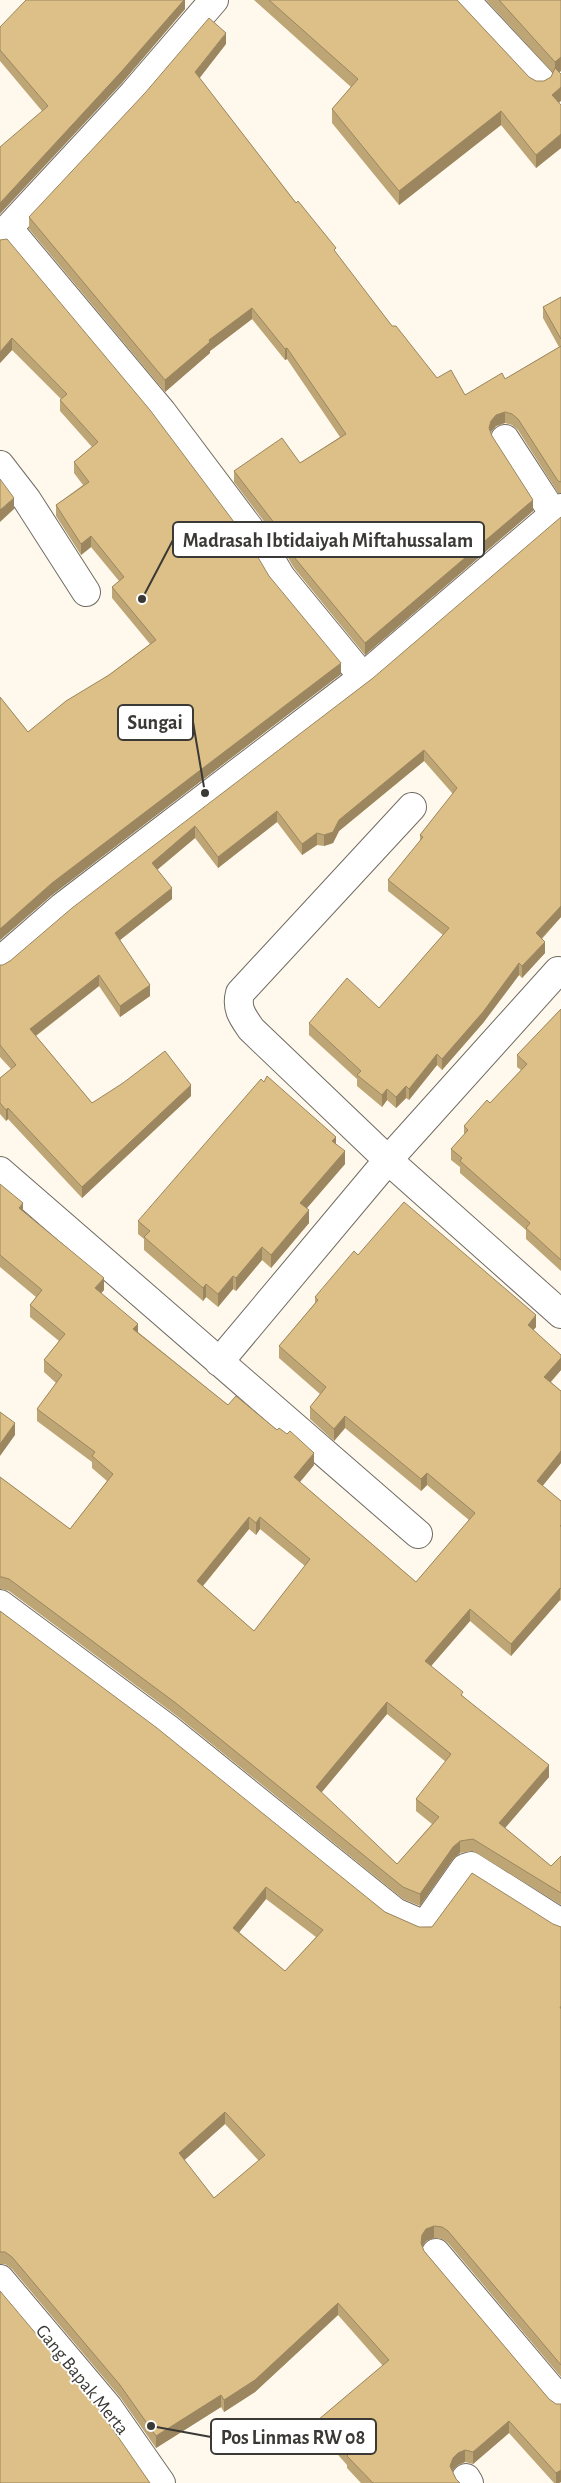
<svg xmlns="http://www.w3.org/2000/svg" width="561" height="2483" viewBox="0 0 561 2483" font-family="'Alegreya Sans',sans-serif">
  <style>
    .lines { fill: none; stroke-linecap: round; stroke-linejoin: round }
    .minor-casing { stroke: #716c62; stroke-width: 30 }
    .minor { stroke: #fff; stroke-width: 28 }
    .wall { fill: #bea575; fill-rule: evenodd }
    .shaded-wall { fill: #9b865f }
    .building { fill: #ddc088; stroke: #9b865f; fill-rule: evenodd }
    .labels { text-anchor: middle; stroke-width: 4; stroke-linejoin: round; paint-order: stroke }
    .street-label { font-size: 19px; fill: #3b3935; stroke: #fff }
    .leader { fill: none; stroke: #3b3935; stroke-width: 2 }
    .callout-dot { fill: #3b3935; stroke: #fff; stroke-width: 2 }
    .callout { fill: #fff; stroke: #3b3935; stroke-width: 2 }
    .callout-label { font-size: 20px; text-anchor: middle; font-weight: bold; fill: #3b3935 }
  </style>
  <rect width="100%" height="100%" fill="#fef8ed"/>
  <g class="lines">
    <!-- minor casing -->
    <g class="minor-casing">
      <path id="minor" d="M465 0 540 80
        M8 228 162 412 262 545 281 577 363 677
        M0 237 133 94 214 0
        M505 439 553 513
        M0 465 27 500 86 592
        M412 807 240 993C236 1008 242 1016 251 1029L388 1160 561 1314
        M0 961 62 907 363 677 561 508
        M0 1171 418 1534
        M219 1362 388 1160 558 971
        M0 1604 167 1728 395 1912 425 1925 465 1868 471 1866 561 1923
        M436 2253 561 2401
        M0 2279 108 2407 161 2483
        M466 2478 469 2483"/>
    </g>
    <!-- minor -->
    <use href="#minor" class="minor"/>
  </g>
  <!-- wall -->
  <path class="wall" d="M185 0V9L121 84 42 111 0 61V27Z
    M254 0H457L529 77 536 81H544L551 77 553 73 486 0H561V71L559 72V103L561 105V148L536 168 501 125 399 205 332 123V109L351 87Z
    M226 44 199 78 392 326 437 378 465 395 505 379 559 347 543 318V307L561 297V493H558L518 430 512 425 505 423 496 426 491 432 492 436 533 511 365 655 294 568 275 536 234 482V471L300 463 340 437 287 359 285 360 252 319 210 351V353L165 392 29 229V217Z
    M0 240 269 576 341 674 52 895 0 940V697L28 732 109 675 150 644 112 598V587L119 581 91 547 81 555 56 516V505L83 485 74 473V462L92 447 60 411V400L61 399 12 350 0 363Z
    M373 678 561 917 542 939 545 953 522 978 519 975 483 1023 442 1070 437 1065 409 1100 406 1098 396 1108 387 1100 382 1107 357 1086V1079L309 1035V1023L379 1008 443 935 388 891V880L420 841V835L453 794 424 761 339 831 333 843 324 846 317 845 302 855 277 822 218 868 195 838 157 870 172 899 120 940 150 996 120 1017 99 986 36 1036 92 1103 191 1096 82 1198 8 1119 6 1121 0 1114V1078L11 1069 0 1057V965H3L10 961Z
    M561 1009V1271L526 1239V1230L460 1173V1167L451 1160V1149L464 1135V1126L490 1103 521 1070 517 1067V1055Z
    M336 1144 345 1164 307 1208 309 1223 271 1268 262 1260 236 1291 233 1289 218 1307 206 1297 203 1301 144 1250V1239L138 1234V1221Z
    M0 1184 23 1211 104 1290 101 1293 138 1332 228 1405 314 1465 300 1482 416 1582 469 1520 427 1485 421 1491 345 1428 334 1441 310 1419V1407L320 1394 279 1358V1346L315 1303V1297L358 1255 536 1327 533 1330 561 1355V1370L551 1382 561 1391V1463L542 1486 561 1501V1601L560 1600 511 1656 470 1621 431 1666 549 1777 505 1828 551 1866 561 1856V1905L473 1851 460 1853 453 1859 420 1906 403 1899 177 1716 9 1591 2 1589H0V1477L70 1529 107 1481 92 1468V1462L37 1421V1409L56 1383 44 1372V1360L59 1341 30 1317V1305L36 1297 0 1267ZM249 1529 256 1535 260 1529 305 1566 254 1631 203 1586ZM387 1714 446 1762 416 1799V1811L432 1824 397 1864 321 1793Z
    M0 1611 385 1912 419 1927 553 1924 561 1927V2377L448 2243 442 2239 434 2238 426 2241 422 2247 424 2251 549 2399 561 2482 559 2483H554L509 2433 473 2464 465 2462 458 2465 452 2471 456 2479 460 2483H361L347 2468V2465L318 2432V2420L383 2366 338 2315 255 2392 224 2412 221 2407 156 2448 120 2397 12 2269 5 2264H0ZM266 1899 316 1937 285 1971 239 1932ZM225 2124 259 2161 214 2198 184 2160Z"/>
  <!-- shaded-wall -->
  <path class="shaded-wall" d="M184 0H185V9L121 84 0 214V203Z
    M226 33V44L195 84V72Z
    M561 57V71L555 76V62Z
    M561 87V101L552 109V95Z
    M501 111V125L399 205V191Z
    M561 134V148L536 168V155Z
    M252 308V319L210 351V353L165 392V380L209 340Z
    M12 338V350L0 363V352Z
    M287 348V359L285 360V349Z
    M505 412V423L496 426 491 432 489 428 491 421 496 415Z
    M14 498V509L0 522V510Z
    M533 500V511L365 655V643Z
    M91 536V547L81 555V544Z
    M341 663V674L52 895 0 940V929L52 883Z
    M424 750V761L339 831 333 843 324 846V835L339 820Z
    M277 811V822L218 868V857Z
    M195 826V838L152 874V863Z
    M317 833V845L302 855V844Z
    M172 888V899L115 944V933Z
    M561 906V917L536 944V933Z
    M545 942V953L522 978V966Z
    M519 963V975L483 1023 442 1070V1059Z
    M99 975V986L30 1040V1029Z
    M150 985V996L120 1017V1006Z
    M437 1054V1065L409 1100V1089Z
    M191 1085V1096L82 1198V1187Z
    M406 1086V1098L396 1108V1097Z
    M387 1089V1100L382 1107V1095Z
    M8 1108V1119L6 1121V1110Z
    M336 1137V1150L332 1141Z
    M345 1151V1164L300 1216V1203Z
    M23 1203V1215L19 1208Z
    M309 1210V1223L271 1268V1255Z
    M262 1247V1260L236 1291V1278Z
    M233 1276V1289L218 1307V1294Z
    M104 1278V1290L95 1300V1288Z
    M206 1284V1297L203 1301V1288Z
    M536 1315V1327L528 1337V1325Z
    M138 1324V1336L133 1329Z
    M561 1358V1370L544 1389V1377Z
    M345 1416V1428L334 1441V1429Z
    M15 1423V1435L0 1456V1444Z
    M561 1451V1463L537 1493V1481Z
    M314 1453V1465L294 1489V1477Z
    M427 1473V1485L421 1491V1479Z
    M249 1517V1529L197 1593V1581Z
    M260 1517V1529L256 1535V1523Z
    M560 1588V1600L511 1656V1644Z
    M470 1609V1621L425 1673V1661Z
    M387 1702V1714L316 1799V1787Z
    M549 1765V1777L499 1835V1823Z
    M460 1841V1853L453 1859 420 1906V1894L453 1847Z
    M266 1887V1899L233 1940V1928Z
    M225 2112V2124L179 2165V2153Z
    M434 2226V2238L426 2241 422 2247 421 2243 422 2235 426 2229Z
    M338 2303V2315L255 2392 224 2412V2400Z
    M221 2395V2407L156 2448V2436Z
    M509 2421V2433L473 2464V2452Z
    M465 2450V2462L458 2465 453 2470 450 2478V2466L453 2458 458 2453Z
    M561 2470V2482L559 2483H556V2473Z"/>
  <!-- building -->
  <path class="building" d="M26 0H184L121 72 0 203V147L48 106 0 50V27Z
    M269 0H457L529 77 536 81H544L551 77 555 68 561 74V87L552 95 561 105V134L536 155 501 111 399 191 332 109 358 79Z
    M499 0H561V57L555 62Z
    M209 18 226 33 195 72 296 203 298 201 336 248 334 250 392 326H396L437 378 451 370 465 395 502 373 505 379 561 346V482L558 481 518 419 512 414 505 412 496 415 491 421 489 428 492 436 533 500 365 643 294 557 275 524 234 471 282 438 300 463 346 434 287 348 285 349 252 308 209 340 210 342 165 380 29 217 145 93Z
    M7 239 150 410 249 542 269 576 341 663 52 883 0 929V697L28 732 66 701 109 675 156 640 112 587 124 577 91 536 81 544 56 505 89 482 74 462 98 442 60 400 67 394 12 338 0 352V240Z
    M561 297V339L543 307Z
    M0 479 14 498 0 510Z
    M561 517V906L536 933 545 942 522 966 519 963 483 1012 442 1059 437 1054 409 1089 406 1086 396 1097 387 1089 382 1095 357 1075 361 1071 309 1023 347 978 379 1008 449 928 388 880 423 837 420 835 457 788 424 750 339 820 333 832 324 835 317 833 302 844 277 811 218 857 195 826 152 863 172 888 115 933 150 985 120 1006 99 975 30 1029 92 1103 123 1083 165 1051 191 1085 82 1187 8 1108 6 1110 0 1103V1078L16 1065 0 1045V965H3L10 961 72 908 373 678Z
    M561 1009V1260L526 1228 530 1223 460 1161 462 1158 451 1149 468 1130 464 1126 487 1100 490 1103 527 1064 517 1055Z
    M267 1076 336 1137 332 1141 345 1151 300 1203 309 1210 271 1255 262 1247 236 1278 233 1276 218 1294 206 1284 203 1288 144 1237 150 1231 138 1221 261 1079 264 1082Z
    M0 1184 23 1203 19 1208 104 1278 95 1288 138 1324 133 1329 228 1405 236 1396 277 1430 279 1428 287 1434 290 1431 314 1453 294 1477 416 1582 475 1513 427 1473 421 1479 345 1416 334 1429 310 1407 326 1387 279 1346 318 1300 315 1297 354 1251 358 1255 404 1202 536 1315 528 1325 561 1355V1358L544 1377 561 1391V1451L537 1481 561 1501V1525L560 1526H561V1589L560 1588 511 1644 470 1609 425 1661 463 1692 461 1695 549 1765 499 1823 551 1866 561 1856V1893L473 1839 460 1841 453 1847 420 1894 403 1887 177 1704 9 1579 2 1577H0V1477L70 1529 113 1474 92 1456 95 1452 37 1409 62 1375 44 1360 65 1334 30 1305 42 1290 0 1255ZM249 1517 256 1523 260 1517 310 1559 254 1631 197 1581ZM387 1702 451 1754 416 1799 439 1817 397 1864 316 1787Z
    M0 1412 15 1423 0 1444Z
    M0 1611 157 1728 385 1912 419 1927H432L472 1873 553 1924 561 1927V2006L560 2008H561V2365L448 2231 442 2227 434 2226 426 2229 422 2235 421 2243 424 2251 549 2399 556 2404H561V2470L556 2473 509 2421 473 2452 465 2450 458 2453 453 2458 450 2466 456 2479 460 2483H373L347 2456 348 2455 318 2420 389 2360 338 2303 255 2380 224 2400 221 2395 156 2436 120 2385 12 2257 5 2252H0ZM266 1887 323 1930 285 1971 233 1928ZM225 2112 265 2155 214 2198 179 2153Z
    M0 2291 96 2405 150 2483H0Z"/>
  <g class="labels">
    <!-- street labels -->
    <g class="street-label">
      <text transform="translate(83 2379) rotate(51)" y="7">Gang Bapak Merta</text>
    </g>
  </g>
  <!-- callouts -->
  <path class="leader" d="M142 599L173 540M205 793L193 722M151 2426L211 2437"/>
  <g class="callout-dot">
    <circle cx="142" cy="599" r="5"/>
    <circle cx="205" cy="793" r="5"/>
    <circle cx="151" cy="2426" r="5"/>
  </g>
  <g class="callout">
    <rect x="173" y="522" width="311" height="35" rx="5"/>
    <rect x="118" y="705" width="75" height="35" rx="5"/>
    <rect x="211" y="2419" width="165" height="35" rx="5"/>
  </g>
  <g class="callout-label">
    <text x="328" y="547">Madrasah Ibtidaiyah Miftahussalam</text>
    <text x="155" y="729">Sungai</text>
    <text x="293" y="2444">Pos Linmas RW 08</text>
  </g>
</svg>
